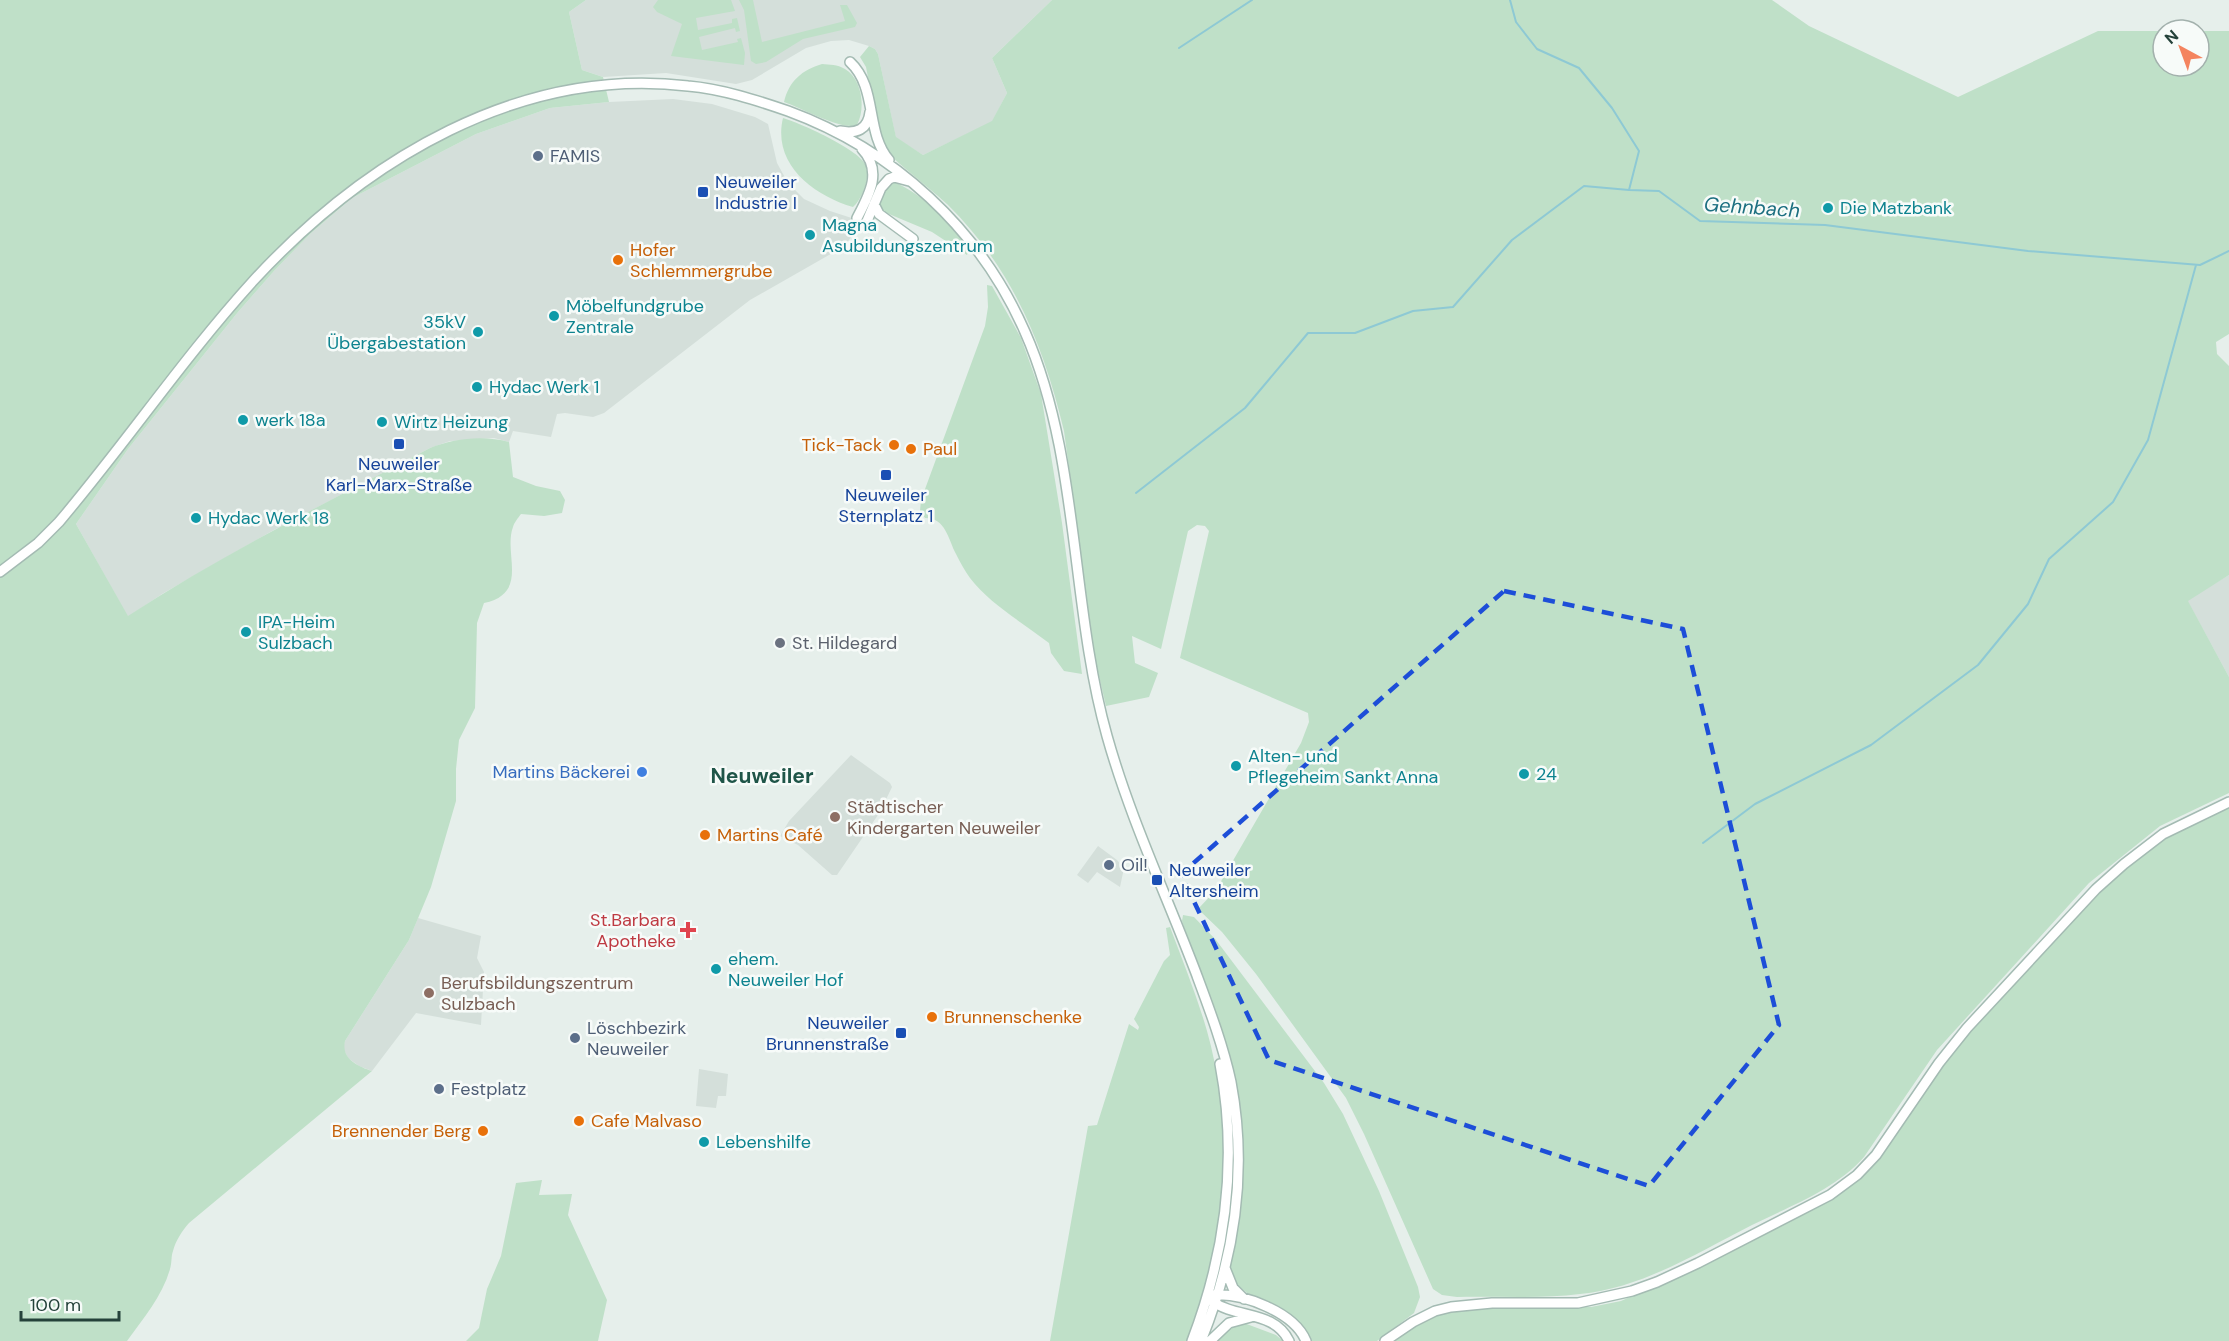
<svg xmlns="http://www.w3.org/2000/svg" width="2229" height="1341" viewBox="0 0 2229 1341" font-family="'DM Sans',sans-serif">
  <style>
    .built { fill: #d4dfda }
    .green { fill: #bfe0c8 }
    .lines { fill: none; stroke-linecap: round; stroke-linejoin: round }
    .stream { stroke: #8ec9d4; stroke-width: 2 }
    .secondary-casing { stroke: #a4bbb3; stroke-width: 12 }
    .secondary { stroke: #fff; stroke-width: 9 }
    .marked { fill: none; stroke: #1d4ed8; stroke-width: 4.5; stroke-dasharray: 12 8; stroke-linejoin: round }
    .service-dot { fill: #5c6f8a; stroke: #f7fbf9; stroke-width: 2 }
    .transit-dot { fill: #1a4fb4; stroke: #f7fbf9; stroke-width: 2 }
    .culture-dot { fill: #0f9aa8; stroke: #f7fbf9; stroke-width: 2 }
    .food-dot { fill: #e8710a; stroke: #f7fbf9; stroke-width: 2 }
    .worship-dot { fill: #6b7280; stroke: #f7fbf9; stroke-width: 2 }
    .shop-dot { fill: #3f7fe0; stroke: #f7fbf9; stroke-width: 2 }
    .education-dot { fill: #8d6e63; stroke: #f7fbf9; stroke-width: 2 }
    .health-dot { fill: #e0444e; stroke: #f7fbf9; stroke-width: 2 }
    .labels { text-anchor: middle; stroke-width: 5; stroke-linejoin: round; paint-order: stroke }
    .service-label { font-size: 18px; fill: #4e5e75; stroke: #f7fbf9; text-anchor: start }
    .transit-label { font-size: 18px; fill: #164399; stroke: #f7fbf9; text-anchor: start }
    .culture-label { font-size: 18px; fill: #0d838f; stroke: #f7fbf9; text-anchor: start }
    .food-label { font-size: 18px; fill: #c56008; stroke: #f7fbf9; text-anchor: start }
    .worship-label { font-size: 18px; fill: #5b616d; stroke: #f7fbf9; text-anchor: start }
    .shop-label { font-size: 18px; fill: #366cbe; stroke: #f7fbf9; text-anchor: end }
    .education-label { font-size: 18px; fill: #785e54; stroke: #f7fbf9; text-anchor: start }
    .health-label { font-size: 18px; fill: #be3a42; stroke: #f7fbf9; text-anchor: end }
    .water-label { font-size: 20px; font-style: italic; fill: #1c6f80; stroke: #f7fbf9 }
    .quarter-label { font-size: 21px; font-weight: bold; fill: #1f5548; stroke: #f7fbf9 }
  </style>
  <rect width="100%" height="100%" fill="#e6efeb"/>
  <!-- built -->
  <path class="built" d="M586 0H1052L992 58 1007 93 992 122 923 155 896 138 878 54 875 49 869 46 849 40 831 41 806 48 752 80 736 84 666 73 603 77 582 70 569 12Z
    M673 99 712 104 755 117 768 124 777 163 788 183 804 199 830 211 864 222 843 247 750 300 604 413 593 417 565 413 557 414 551 437 513 431 509 442 494 438 450 441 430 448 272 531 162 594 128 617 76 524 128 449 238 312 274 271 310 234 352 198 476 134 550 108 609 102Z
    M2229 575V677L2187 600Z
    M851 755 890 783 892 787 880 812 837 875H832L798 845 780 836 789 821Z
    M1098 846 1117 860 1124 868 1120 887 1097 872 1088 883 1077 875Z
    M418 918 481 936 477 958 484 972 481 1025 416 1013 372 1071 359 1066 348 1058 343 1048 345 1041 409 940Z
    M699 1069 728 1074 726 1096H718L716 1108 696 1106Z"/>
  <!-- green -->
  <path class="green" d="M0 0H586L569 12 582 70 603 77 609 102 550 108 476 134 352 198 310 234 274 271 238 312 128 449 76 524 128 616C224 553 328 502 430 448 454 438 484 435 509 442L513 477 536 486 560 491 565 500 562 513 544 516 521 514C518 518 514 523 513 527 503 554 530 593 484 603L477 623 475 708 459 740 456 769V801L431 887 409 940 345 1041C341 1059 358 1066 372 1071L189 1223C182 1231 176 1240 173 1251 171 1256 172 1263 170 1269 163 1295 143 1319 127 1341H0Z
    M658 0H731L735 11 696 18 698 30 732 23V19L737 18 740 31 736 32 735 28 699 37 702 50 738 42 737 39 741 38 745 53 744 65 671 56 682 24 657 12 653 7Z
    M739 0H753L762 42 845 21 840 5H847L857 23 855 27 803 39 766 62 756 64 751 61 744 10Z
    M1052 0H1772L1809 26 1958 97 2098 31H2163V66H2199V31H2229V334L2216 342 2217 354 2229 366V575L2188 601 2229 677V793L2160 826 2089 883 1937 1050 1864 1157C1835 1190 1790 1206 1752 1225 1697 1253 1642 1288 1580 1294 1540 1299 1497 1296 1457 1297L1442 1295 1433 1289 1364 1134 1346 1098 1256 974 1222 932 1198 909 1216 890 1301 743 1309 722 1308 713 1180 658 1209 531 1205 526 1197 525 1188 531 1161 649 1132 636 1135 663 1158 673 1149 697 1106 706 1095 659 1064 431C1043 343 1012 268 947 204 937 194 885 153 882 147 879 140 879 132 877 125 873 106 870 86 866 67L860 57 869 46 875 49 878 54 896 137 923 155 992 121 1007 93 992 58Z
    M822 64C830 65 837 64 845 69 862 79 866 108 857 125 842 131 802 108 784 102 789 81 802 70 822 64Z
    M783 118C800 123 858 149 865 164 871 176 863 195 856 204L853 207C813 195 772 164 783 118Z
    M894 182C926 196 948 222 969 249L967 255 932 232 877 209C881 199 883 186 894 182Z
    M987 285 992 286 1021 338 1041 394 1062 523 1082 674 1064 671 1051 653 1049 643C1023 623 990 604 970 578 965 571 960 562 956 554 948 539 946 518 925 518L920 511 921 500 985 326 988 307Z
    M2229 806V1341H1391L1406 1330 1439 1313 1469 1308 1591 1307 1621 1301 1709 1261 1836 1197C1883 1164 1905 1115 1939 1071 1974 1024 2014 983 2054 941 2082 911 2108 878 2141 853 2167 833 2199 820 2229 806Z
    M1183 915 1194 917 1216 940 1324 1083 1343 1114 1379 1191 1418 1287 1420 1297 1414 1313 1377 1341H1309L1304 1330 1287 1312 1251 1296 1236 1284 1231 1276V1261L1238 1223 1240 1179 1226 1047 1182 921Z
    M1170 927C1183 962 1197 996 1207 1031 1236 1134 1224 1242 1187 1341H1050L1088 1126 1097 1125 1129 1024 1138 1030 1139 1027 1134 1019 1164 961 1170 955 1166 928Z
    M542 1180 539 1195 572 1194 568 1215 607 1300 598 1341H466L479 1328 487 1289 501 1256 516 1183Z
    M1244 1323 1276 1335 1283 1341H1215L1227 1328Z"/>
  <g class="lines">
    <!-- stream -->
    <path class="stream" d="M1510 0 1516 22 1537 49 1579 68 1612 108 1639 151 1629 190 1659 191 1700 221 1825 225 2028 251 2200 265 2229 251
      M1179 48 1252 0
      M1136 493 1245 408 1308 333H1355L1413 311 1453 307 1512 240 1584 186 1629 190
      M1703 843 1755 804 1871 745 1978 665 2028 604 2049 559 2113 502 2148 440 2196 265"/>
    <!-- secondary casing -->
    <g class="secondary-casing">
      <path id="secondary" d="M850 62C878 88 865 132 889 160
        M840 131C856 134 868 130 870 112
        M874 204 879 214 913 239
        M857 218C869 195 883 171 862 149
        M867 221 881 188 889 179 894 177 909 181
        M0 572 38 543 59 522C126 443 184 357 254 280 365 160 519 66 688 86 722 89 756 100 788 111 894 150 980 229 1025 332 1080 456 1070 605 1107 736 1130 818 1166 894 1196 973 1209 1008 1223 1045 1231 1082 1248 1172 1235 1257 1201 1341
        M1225 1268 1233 1288 1244 1299
        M1214 1295C1243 1293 1294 1312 1306 1341
        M1212 1301C1236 1319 1274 1310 1289 1341
        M1192 1341C1226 1252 1238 1159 1220 1064
        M1210 1341 1229 1323 1251 1317
        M1385 1341 1413 1322 1435 1311 1451 1307 1492 1303H1578L1632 1291 1657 1282 1698 1263 1830 1195 1857 1175 1876 1155 1939 1063 1967 1028 2096 889 2124 864 2163 834 2229 802"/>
    </g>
    <!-- secondary -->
    <use href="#secondary" class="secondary"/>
  </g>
  <!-- marked area -->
  <path class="marked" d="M1504 591 1683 629 1779 1025 1649 1186 1269 1060 1181 874Z"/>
  <!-- markers -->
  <g class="service-dot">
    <circle cx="538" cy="156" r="6"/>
    <circle cx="1109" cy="865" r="6"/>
    <circle cx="575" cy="1038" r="6"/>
    <circle cx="439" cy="1089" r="6"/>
  </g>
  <g class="transit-dot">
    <rect x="697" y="186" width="12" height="12" rx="3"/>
    <rect x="393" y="438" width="12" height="12" rx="3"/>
    <rect x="880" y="469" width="12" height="12" rx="3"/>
    <rect x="1151" y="874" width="12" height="12" rx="3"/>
    <rect x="895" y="1027" width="12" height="12" rx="3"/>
  </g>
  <g class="culture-dot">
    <circle cx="1828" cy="208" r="6"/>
    <circle cx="810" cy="235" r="6"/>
    <circle cx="554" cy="316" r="6"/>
    <circle cx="478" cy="332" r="6"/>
    <circle cx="477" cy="387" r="6"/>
    <circle cx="243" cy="420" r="6"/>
    <circle cx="382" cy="422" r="6"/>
    <circle cx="196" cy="518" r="6"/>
    <circle cx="246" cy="632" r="6"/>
    <circle cx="1236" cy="766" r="6"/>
    <circle cx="1524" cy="774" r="6"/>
    <circle cx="716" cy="969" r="6"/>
    <circle cx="704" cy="1142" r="6"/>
  </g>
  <g class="food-dot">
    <circle cx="618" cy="260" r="6"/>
    <circle cx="894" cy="445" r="6"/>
    <circle cx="911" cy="449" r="6"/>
    <circle cx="705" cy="835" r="6"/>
    <circle cx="932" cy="1017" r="6"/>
    <circle cx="579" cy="1121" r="6"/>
    <circle cx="483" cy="1131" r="6"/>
  </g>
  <circle class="worship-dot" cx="780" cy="643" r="6"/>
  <circle class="shop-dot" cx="642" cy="772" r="6"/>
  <g class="education-dot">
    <circle cx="835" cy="817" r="6"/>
    <circle cx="429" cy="993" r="6"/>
  </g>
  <path class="health-dot" d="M685 921h6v6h6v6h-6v6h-6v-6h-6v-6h6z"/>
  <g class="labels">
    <!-- service labels -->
    <g class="service-label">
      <text x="550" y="162">FAMIS</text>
      <text x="1121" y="871">Oil!</text>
      <text x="587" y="1034">Löschbezirk<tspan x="587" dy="21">Neuweiler</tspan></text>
      <text x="451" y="1095">Festplatz</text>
    </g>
    <!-- transit labels -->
    <g class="transit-label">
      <text x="715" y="188">Neuweiler<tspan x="715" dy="21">Industrie I</tspan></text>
      <text x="399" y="470" text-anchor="middle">Neuweiler<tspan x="399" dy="21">Karl-Marx-Straße</tspan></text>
      <text x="886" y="501" text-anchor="middle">Neuweiler<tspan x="886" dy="21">Sternplatz 1</tspan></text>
      <text x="1169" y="876">Neuweiler<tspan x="1169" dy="21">Altersheim</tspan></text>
      <text x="889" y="1029" text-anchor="end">Neuweiler<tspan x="889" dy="21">Brunnenstraße</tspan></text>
    </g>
    <!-- culture labels -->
    <g class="culture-label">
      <text x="1840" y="214">Die Matzbank</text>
      <text x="822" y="231">Magna<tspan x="822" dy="21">Asubildungszentrum</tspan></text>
      <text x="566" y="312">Möbelfundgrube<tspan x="566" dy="21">Zentrale</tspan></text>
      <text x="466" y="328" text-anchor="end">35kV<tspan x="466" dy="21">Übergabestation</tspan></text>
      <text x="489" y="393">Hydac Werk 1</text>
      <text x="255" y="426">werk 18a</text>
      <text x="394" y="428">Wirtz Heizung</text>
      <text x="208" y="524">Hydac Werk 18</text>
      <text x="258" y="628">IPA-Heim<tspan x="258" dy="21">Sulzbach</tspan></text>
      <text x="1248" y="762">Alten- und<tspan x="1248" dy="21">Pflegeheim Sankt Anna</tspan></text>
      <text x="1536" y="780">24</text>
      <text x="728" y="965">ehem.<tspan x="728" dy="21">Neuweiler Hof</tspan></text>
      <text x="716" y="1148">Lebenshilfe</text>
    </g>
    <!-- food labels -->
    <g class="food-label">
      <text x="630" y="256">Hofer<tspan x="630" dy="21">Schlemmergrube</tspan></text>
      <text x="882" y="451" text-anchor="end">Tick-Tack</text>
      <text x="923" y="455">Paul</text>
      <text x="717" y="841">Martins Café</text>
      <text x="944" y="1023">Brunnenschenke</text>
      <text x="591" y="1127">Cafe Malvaso</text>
      <text x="471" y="1137" text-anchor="end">Brennender Berg</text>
    </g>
    <!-- worship labels -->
    <g class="worship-label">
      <text x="792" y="649">St. Hildegard</text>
    </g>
    <!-- shop labels -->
    <g class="shop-label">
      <text x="630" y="778">Martins Bäckerei</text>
    </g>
    <!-- education labels -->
    <g class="education-label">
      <text x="847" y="813">Städtischer<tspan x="847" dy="21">Kindergarten Neuweiler</tspan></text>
      <text x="441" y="989">Berufsbildungszentrum<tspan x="441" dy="21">Sulzbach</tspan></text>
    </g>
    <!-- health labels -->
    <g class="health-label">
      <text x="676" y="926">St.Barbara<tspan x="676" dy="21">Apotheke</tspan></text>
    </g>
    <!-- water labels -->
    <g class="water-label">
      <text transform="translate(1752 207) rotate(4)" y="7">Gehnbach</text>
    </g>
    <!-- quarter labels -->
    <g class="quarter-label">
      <text x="762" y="783">Neuweiler</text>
    </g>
  </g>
  <!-- north arrow -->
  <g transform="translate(2181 48) rotate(319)"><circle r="28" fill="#f7fbf9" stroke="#a3b1ad" stroke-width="1.5"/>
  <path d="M0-4.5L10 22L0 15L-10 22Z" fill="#f4845f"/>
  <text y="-9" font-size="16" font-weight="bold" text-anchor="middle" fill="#24423a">N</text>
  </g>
  <!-- scale -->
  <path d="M21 1311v9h98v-9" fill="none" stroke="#24423a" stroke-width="3"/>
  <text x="30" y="1311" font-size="18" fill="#24423a" stroke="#f7fbf9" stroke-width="4.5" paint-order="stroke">100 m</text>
</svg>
